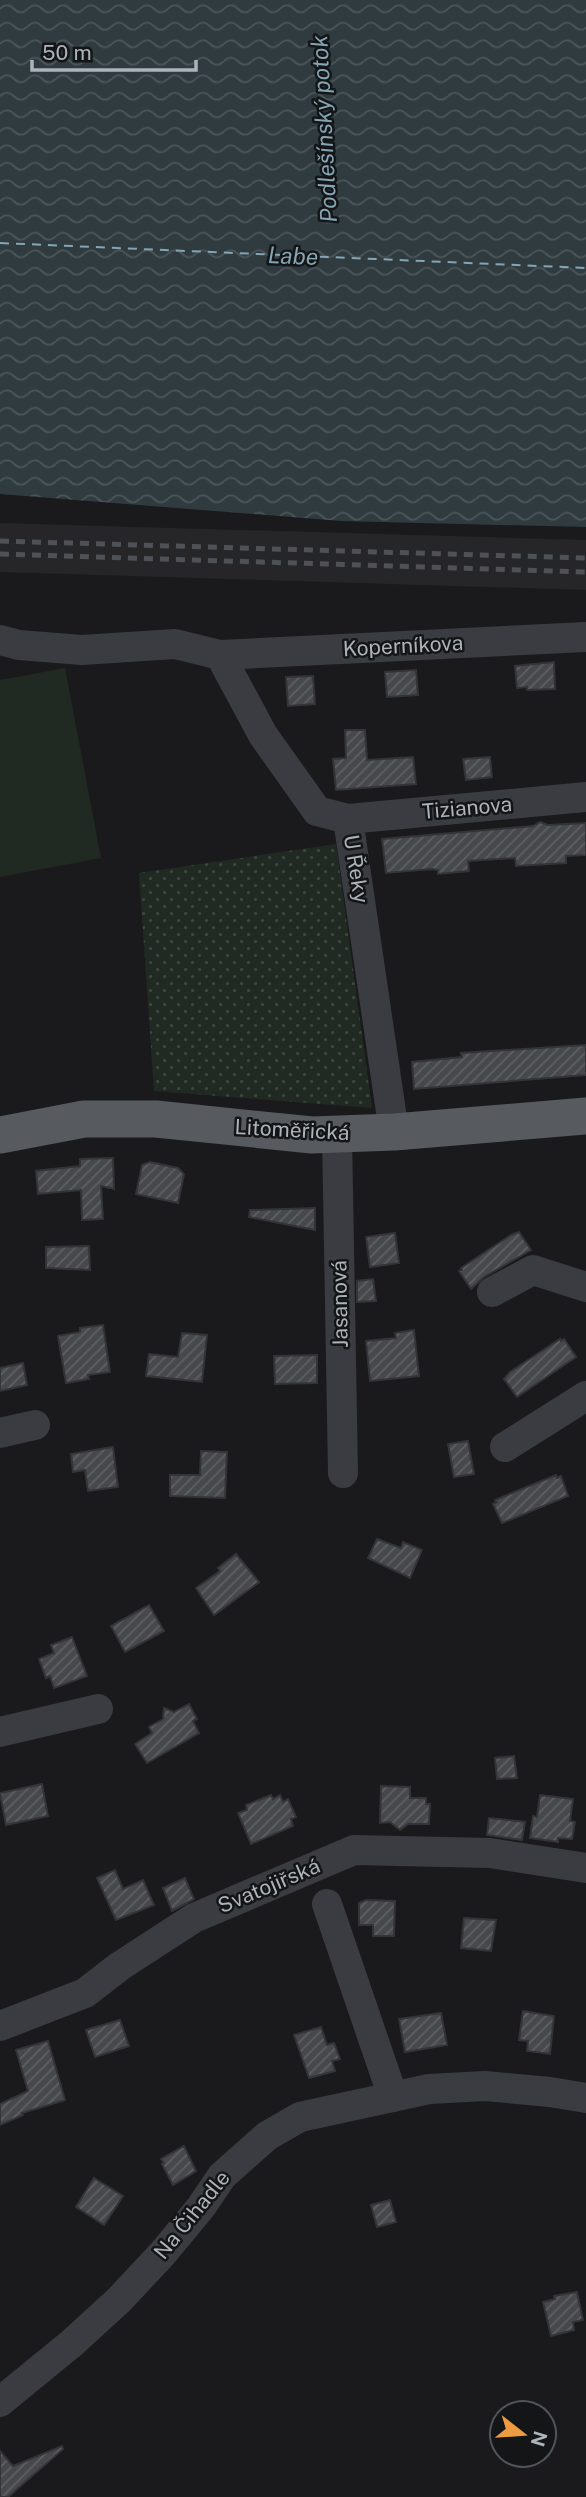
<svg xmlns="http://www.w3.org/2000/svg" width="586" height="2497" viewBox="0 0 586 2497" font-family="'Public Sans',sans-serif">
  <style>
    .built { fill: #262629 }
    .grass { fill: url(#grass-dots) }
    .pitch { fill: #212a22 }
    .water { fill: url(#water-waves) }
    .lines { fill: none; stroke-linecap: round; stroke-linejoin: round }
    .ferry { stroke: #85a5b4; stroke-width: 2; stroke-dasharray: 9 7; stroke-linecap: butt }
    .building { fill: url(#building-hatch); stroke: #343438; stroke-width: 2 }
    .minor { stroke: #3b3c41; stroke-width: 30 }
    .major { stroke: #575a5f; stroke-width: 37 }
    .rail { stroke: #4e5156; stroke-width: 5; stroke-dasharray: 9 7; stroke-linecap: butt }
    .labels { text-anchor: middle; stroke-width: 5; stroke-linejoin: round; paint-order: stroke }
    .street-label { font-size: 21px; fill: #acb3bb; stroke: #141517 }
    .water-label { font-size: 23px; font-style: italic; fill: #85a5b4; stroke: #141517 }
  </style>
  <defs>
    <pattern id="grass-dots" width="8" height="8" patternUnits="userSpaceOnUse" patternTransform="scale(1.75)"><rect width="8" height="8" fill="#212a22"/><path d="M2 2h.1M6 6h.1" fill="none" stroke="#3f4640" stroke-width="1.8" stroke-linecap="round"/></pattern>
    <pattern id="water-waves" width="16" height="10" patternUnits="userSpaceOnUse" patternTransform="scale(1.75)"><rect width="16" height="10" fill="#303b40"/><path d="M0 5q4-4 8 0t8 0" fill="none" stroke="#4b555a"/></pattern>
    <pattern id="building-hatch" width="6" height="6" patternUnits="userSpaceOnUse" patternTransform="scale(1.75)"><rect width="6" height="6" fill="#46484c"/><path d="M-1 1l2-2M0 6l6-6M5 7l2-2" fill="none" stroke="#5e6064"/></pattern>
  </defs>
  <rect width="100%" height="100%" fill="#1a1a1c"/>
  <!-- built -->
  <path class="built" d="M0 523 586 540V590L0 572Z"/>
  <!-- grass -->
  <path class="grass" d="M336 844 372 1108 154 1091 139 873Z"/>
  <!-- pitch -->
  <path class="pitch" d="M65 668 101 858 0 877V680Z"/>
  <!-- water -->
  <path class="water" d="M0 0H586V527L341 521 0 494Z"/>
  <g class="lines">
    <!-- ferry -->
    <path class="ferry" d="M0 243 586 268"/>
  </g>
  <!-- building -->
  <path class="building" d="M554 662 555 689 527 690V687L517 688 515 666Z
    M416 670 418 695 387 697 385 672Z
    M313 676 315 704 288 706 286 677Z
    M345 730H365L367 760 413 757 416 784 336 790 333 759 346 758Z
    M490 757 492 777 466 780 463 759Z
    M540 822 548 825 586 823V855L566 856V863L516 866 515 858 468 861 469 871 438 874V870L432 869 386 873 382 839 533 826Z
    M586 1045V1075L414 1089 412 1062 462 1057 461 1053Z
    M113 1158 114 1189 101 1186 103 1219 82 1220 81 1190 38 1194 36 1171 80 1166V1159Z
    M150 1162 178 1168 184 1174 178 1203 136 1194 142 1165Z
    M315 1208V1230L249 1217 250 1210Z
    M519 1232 531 1250 484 1277 471 1289 459 1271 462 1270 461 1268 511 1235Z
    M395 1233 399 1263 370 1267 366 1237Z
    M89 1246 90 1270 46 1268V1247Z
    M373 1279 376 1301 357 1302V1281Z
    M103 1325 110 1372 88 1375 89 1379 66 1383 58 1336 80 1332V1328Z
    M414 1330 419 1376 370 1381 366 1341 396 1338 395 1333Z
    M182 1333 207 1335 202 1382 146 1376 149 1354 178 1357Z
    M560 1339 561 1341 564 1339 576 1357 517 1397 504 1379 510 1372Z
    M317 1355V1383L275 1384 274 1356Z
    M23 1363 27 1385 0 1391V1368Z
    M468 1441 474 1474 454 1477 448 1444Z
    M113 1447 118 1487 88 1491 85 1470 73 1472 71 1454Z
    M201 1451 227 1452 225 1498 170 1496V1475H200Z
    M556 1475 557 1478 561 1476 568 1496 502 1523 493 1504 497 1502 495 1500Z
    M377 1539 401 1548 403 1542 422 1550 410 1578 368 1558Z
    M236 1554 259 1582 214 1615 196 1588 220 1571 218 1568Z
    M149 1605 164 1631 125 1652 111 1626Z
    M72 1637 87 1676 54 1688 50 1676 46 1678 39 1659 54 1653 51 1645Z
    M189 1704 197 1719 193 1721 199 1733 147 1763 135 1744 152 1733 149 1727 163 1719 164 1708 174 1712Z
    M514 1756 517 1778 497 1779 495 1758Z
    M42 1784 48 1816 6 1825 0 1793Z
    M381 1786 410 1787V1798H426V1804H430L429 1824H408L400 1830 390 1822 380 1823Z
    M271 1795 273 1799 280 1795 283 1802 288 1799 296 1817 291 1819 293 1826 251 1844 238 1813 247 1810 246 1805Z
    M540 1795 573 1799 570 1821 575 1822 572 1839 558 1838V1842L530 1838 533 1816 537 1817Z
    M489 1818 525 1822 522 1840 487 1835Z
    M115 1870 123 1889 143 1880 154 1905 116 1920 97 1878Z
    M185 1878 194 1899 172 1911 163 1888Z
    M366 1900 395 1901 394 1936H373V1925H359V1903Z
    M464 1918 496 1920 491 1951 461 1948Z
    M523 2011 554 2016 550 2054 527 2051 528 2041 519 2040Z
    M441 2013 447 2045 405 2052 399 2019Z
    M120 2020 129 2046 95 2057 86 2030Z
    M321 2027 327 2045 334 2043 340 2059 332 2061 335 2071 309 2078 294 2035Z
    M48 2041 65 2100 22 2113 23 2115 0 2125V2104L28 2091 16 2050Z
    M184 2146 196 2171 173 2185 162 2164 164 2163 161 2159Z
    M94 2178 123 2196 104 2225 76 2207Z
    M390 2200 396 2222 377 2227 371 2205Z
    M577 2292 583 2320 573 2322 574 2330 551 2336 543 2302 555 2299 554 2296Z
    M62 2446 63 2449 8 2497H0V2451L13 2466Z"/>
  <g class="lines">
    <!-- minor -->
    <path class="minor" d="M0 640 19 645 82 650 175 644 220 655 586 637
      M220 655 263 735 317 811 348 819 394 1132
      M348 819 586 797
      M337 1134 343 1473
      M492 1292 533 1270 586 1287
      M0 1433 35 1425
      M505 1447 586 1396
      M0 1732 98 1709
      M327 1904 393 2097
      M0 2026 85 1993 120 1966 194 1918 354 1850 490 1853 586 1868
      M0 2402 72 2343 119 2300 163 2253 201 2207 222 2176 267 2136 300 2117 429 2089 485 2086 550 2092 586 2098"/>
    <!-- major -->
    <path class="major" d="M0 1135 84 1119H156L312 1135 394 1132 586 1116"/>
    <!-- rail -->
    <path class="rail" d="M0 541 586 558
      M0 554 586 572"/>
  </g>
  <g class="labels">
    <!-- street labels -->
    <g class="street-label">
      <text transform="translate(403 646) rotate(-3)" y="7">Koperníkova</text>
      <text transform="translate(467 808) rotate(-5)" y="7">Tizianova</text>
      <text transform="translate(356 869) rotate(81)" y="7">U Řeky</text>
      <text transform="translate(292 1130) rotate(3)" y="7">Litoměřická</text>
      <text transform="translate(340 1304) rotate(-91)" y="7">Jasanová</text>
      <text transform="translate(269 1886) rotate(-23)" y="7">Svatojiřská</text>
      <text transform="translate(192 2215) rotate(-51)" y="7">Na Čihadle</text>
    </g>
    <!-- water labels -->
    <g class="water-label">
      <text transform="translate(324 129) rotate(-93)" y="8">Podlešínský potok</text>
      <text transform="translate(293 256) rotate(2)" y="8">Labe</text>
    </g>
  </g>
  <!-- north arrow -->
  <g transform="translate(523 2434) rotate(107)"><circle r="33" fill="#141517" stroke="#515459" stroke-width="2"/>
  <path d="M0-5L12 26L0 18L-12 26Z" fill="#ec9b41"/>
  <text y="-10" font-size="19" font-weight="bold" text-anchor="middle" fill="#acb3bb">N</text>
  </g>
  <!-- scale -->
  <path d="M32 60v10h164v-10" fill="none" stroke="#acb3bb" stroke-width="3.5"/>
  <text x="42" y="60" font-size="21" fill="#acb3bb" stroke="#141517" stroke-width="5" paint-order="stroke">50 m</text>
</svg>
